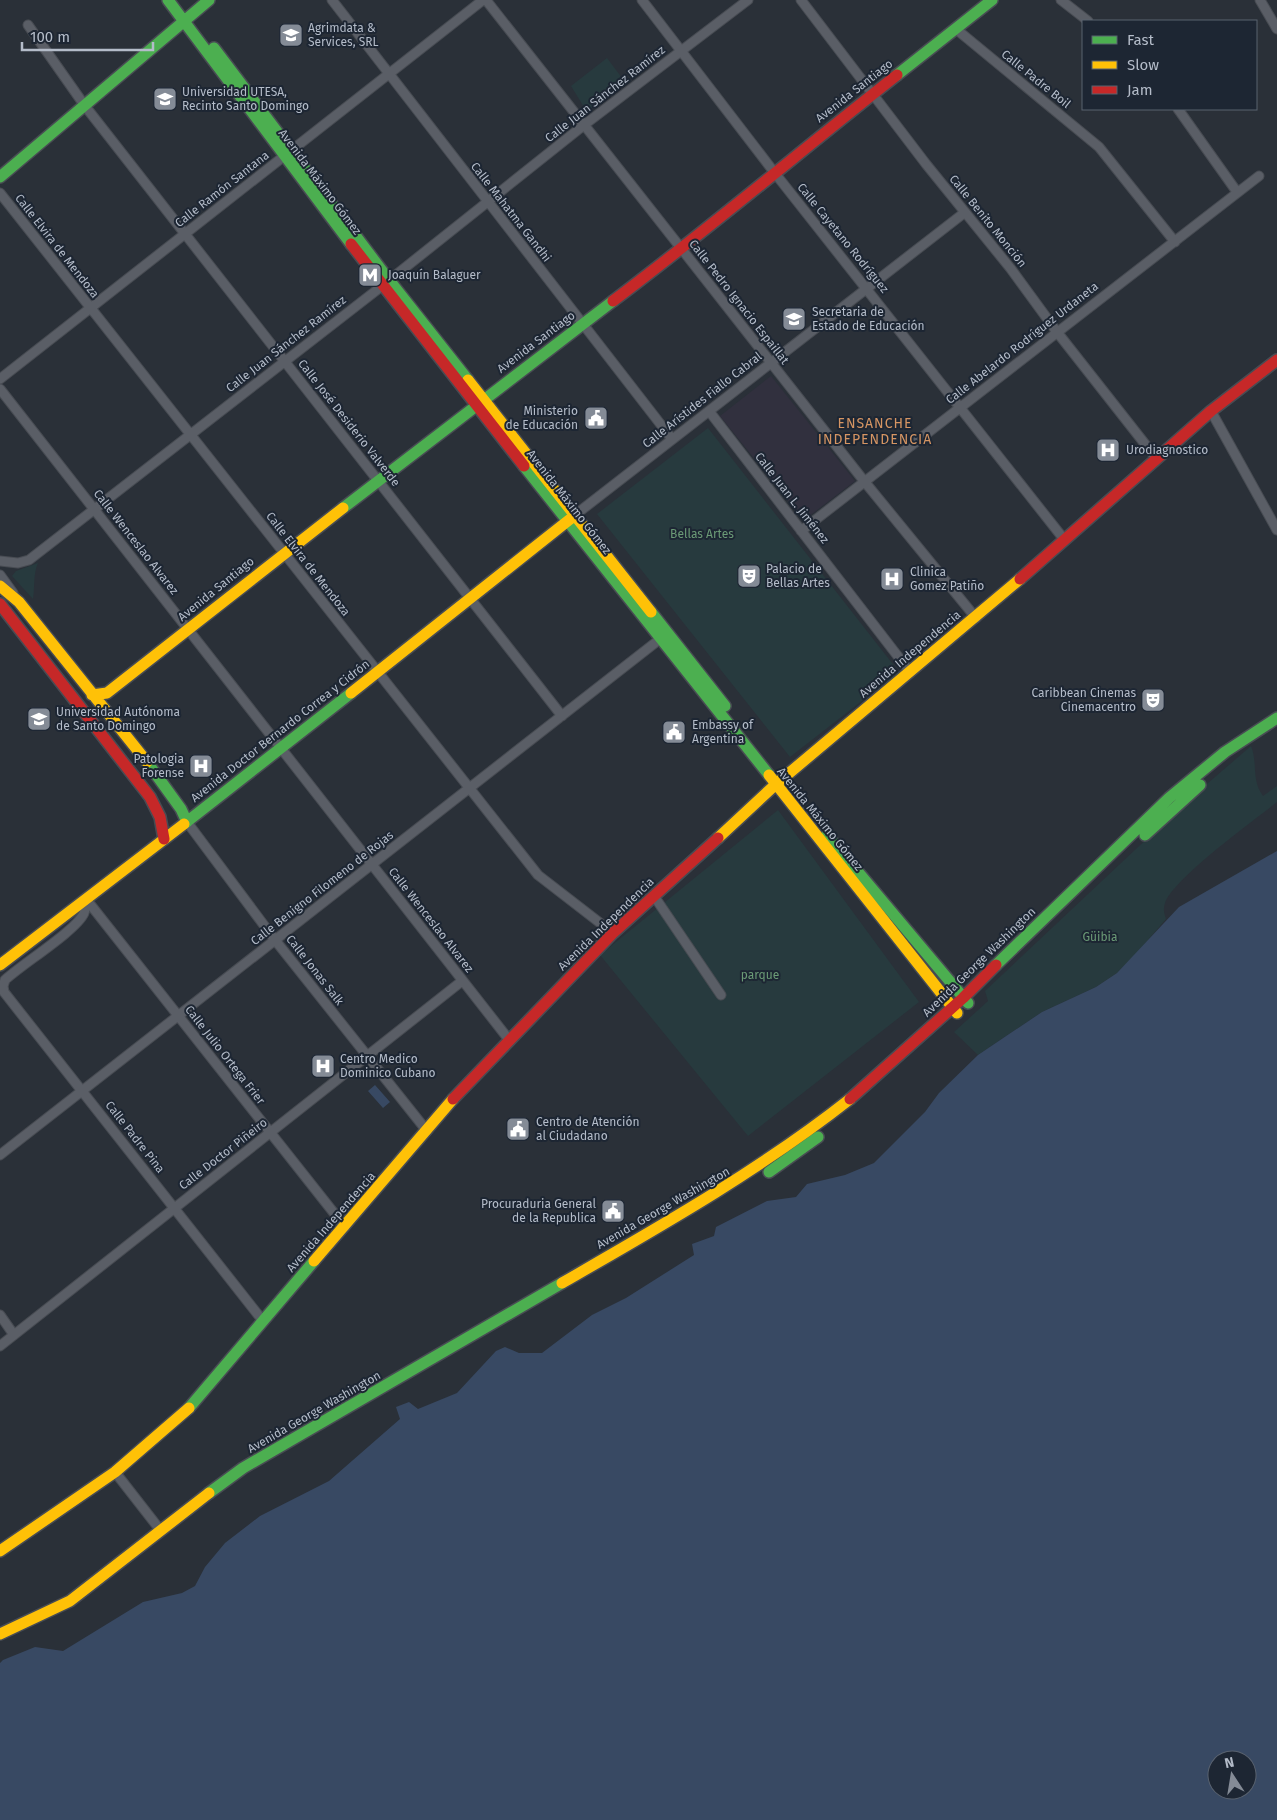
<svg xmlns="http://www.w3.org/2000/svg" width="1277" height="1820" viewBox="0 0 1277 1820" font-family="'Fira Sans',sans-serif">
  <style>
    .medical { fill: #31303e }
    .green { fill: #273a3e }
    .water { fill: #384963; fill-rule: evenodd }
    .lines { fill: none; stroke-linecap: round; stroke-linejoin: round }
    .street-casing { stroke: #484c53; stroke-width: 11 }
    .fast-casing { stroke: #484c53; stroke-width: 14 }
    .slow-casing { stroke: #484c53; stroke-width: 14 }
    .jam-casing { stroke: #484c53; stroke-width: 14 }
    .street { stroke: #5a5e66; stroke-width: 9 }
    .fast { stroke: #4caf50; stroke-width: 11 }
    .slow { stroke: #ffc107; stroke-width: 11 }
    .jam { stroke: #c62828; stroke-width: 11 }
    .labels { text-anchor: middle; stroke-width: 4; stroke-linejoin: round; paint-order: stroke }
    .poi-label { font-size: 12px; fill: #b4bcc9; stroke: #1d2633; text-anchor: start }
    .street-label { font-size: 12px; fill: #b4bcc9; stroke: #1d2633 }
    .park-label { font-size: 12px; fill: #6b9a76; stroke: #1d2633 }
    .neighbourhood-label { font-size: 14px; letter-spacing: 1px; fill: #d59563; stroke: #1d2633 }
  </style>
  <rect width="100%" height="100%" fill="#2a3038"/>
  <!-- medical -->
  <path class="medical" d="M771 376 855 481 804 520 720 416Z"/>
  <!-- green -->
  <path class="green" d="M607 58 625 82 587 112 571 86Z
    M708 428 899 672 790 757 597 514Z
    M38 563C33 574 35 587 33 599L12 576 16 571Z
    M1251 746C1258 763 1251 780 1263 796L1277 786V802C1253 821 1173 879 1165 903 1163 909 1164 913 1166 919L1130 961 1117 973 1096 987 1042 1012 978 1055 954 1032 988 1001 985 991 1186 802Z
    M778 810 919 1002 748 1136 600 955Z"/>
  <!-- water -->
  <path class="water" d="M1277 851V1820H0V1663L3 1660 35 1647 63 1651 143 1602 182 1593 195 1586 205 1567 225 1543 260 1516 329 1481 400 1419 396 1407 409 1402 418 1409 457 1393 496 1351 505 1347 519 1353H542L592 1315 626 1298 694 1255 692 1244 714 1236 716 1227 767 1201 796 1197 807 1184 845 1175 874 1163 925 1112 939 1093 978 1055 1042 1012 1096 987 1117 973 1179 907ZM1217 1760H1247V1790H1217Z
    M375 1085 390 1102 383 1108 368 1091Z"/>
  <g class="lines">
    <!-- street casing -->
    <g class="street-casing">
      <path id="street" d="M332 0 672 439
        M486 0 864 481 976 618
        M642 0 774 172 1063 538
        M801 0 926 164 1011 269 1057 332 1156 458
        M1061 0 1088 21
        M1260 0 1277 29
        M28 25 85 106 562 716
        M956 29 1099 147 1175 242
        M1178 109 1237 192
        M0 193 538 875 613 933
        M0 379 483 0
        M0 389 510 1041
        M709 411 910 672
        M1211 411 1277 530
        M575 515 964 213
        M801 531 1259 176
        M0 561 18 563 29 560 382 286 584 125 748 0
        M0 575 13 593
        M187 822 275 940 427 1131
        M654 896 721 995
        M86 899 345 1227
        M84 901C84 905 86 909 84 913 77 930 22 964 5 980L3 986 4 992 263 1321
        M0 1155 660 639
        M0 1315 14 1335
        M0 1346 462 981
        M115 1472 161 1531"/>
    </g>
    <!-- fast casing -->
    <g class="fast-casing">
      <path id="fast" d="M168 0 351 244
        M214 48 389 280 468 380
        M897 75 992 0
        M0 177 209 0
        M524 466 769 775
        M343 508 613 301
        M651 612 725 706
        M147 762 181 809 187 822
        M184 824 351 693
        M827 835 968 1003
        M1145 835 1200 785
        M996 965 1169 798 1225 752 1277 718
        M769 1172 818 1137
        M189 1408 314 1261
        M209 1493 243 1468 562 1283"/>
    </g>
    <!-- slow casing -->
    <g class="slow-casing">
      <path id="slow" d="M468 380 651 612
        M0 586 19 602 147 762
        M351 693 574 516
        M92 695 107 693 343 508
        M769 775 957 1013
        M718 838 775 785 1020 579
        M0 965 184 824
        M314 1261 453 1099
        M562 1283C661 1226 760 1170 850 1099
        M0 1551 115 1472 189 1408
        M0 1634 70 1601 209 1493"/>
    </g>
    <!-- jam casing -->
    <g class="jam-casing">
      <path id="jam" d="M351 244 524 466
        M613 301C710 228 802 150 897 75
        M1020 579 1211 411 1277 360
        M0 604 150 797 160 817 164 839
        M453 1099 613 933 718 838
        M850 1099 963 998 996 965"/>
    </g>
    <!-- street -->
    <use href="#street" class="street"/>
    <!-- fast -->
    <use href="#fast" class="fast"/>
    <!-- slow -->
    <use href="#slow" class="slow"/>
    <!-- jam -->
    <use href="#jam" class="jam"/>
  </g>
  <!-- icons -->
  <defs>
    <g id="university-square" transform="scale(1.25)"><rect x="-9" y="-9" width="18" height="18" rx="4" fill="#848b96" stroke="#1d2633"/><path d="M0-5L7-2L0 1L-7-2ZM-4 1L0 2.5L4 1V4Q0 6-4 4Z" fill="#fff"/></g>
    <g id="metro-square" transform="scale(1.25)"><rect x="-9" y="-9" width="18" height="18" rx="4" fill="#848b96" stroke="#1d2633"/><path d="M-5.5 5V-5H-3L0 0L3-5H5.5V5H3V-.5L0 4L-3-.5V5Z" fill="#fff"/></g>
    <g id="civic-square" transform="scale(1.25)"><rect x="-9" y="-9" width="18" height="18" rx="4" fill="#848b96" stroke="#1d2633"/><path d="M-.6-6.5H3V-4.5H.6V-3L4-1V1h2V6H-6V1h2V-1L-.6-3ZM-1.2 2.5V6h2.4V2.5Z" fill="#fff"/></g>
    <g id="hospital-square" transform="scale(1.25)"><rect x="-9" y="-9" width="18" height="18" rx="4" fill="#848b96" stroke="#1d2633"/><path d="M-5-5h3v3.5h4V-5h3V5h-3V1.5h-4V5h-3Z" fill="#fff"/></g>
    <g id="theatre-square" transform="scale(1.25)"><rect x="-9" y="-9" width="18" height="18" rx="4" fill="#848b96" stroke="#1d2633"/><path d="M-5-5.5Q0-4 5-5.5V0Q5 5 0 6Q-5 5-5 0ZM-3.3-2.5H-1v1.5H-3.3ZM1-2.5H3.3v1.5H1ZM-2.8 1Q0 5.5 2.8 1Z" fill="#fff"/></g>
  </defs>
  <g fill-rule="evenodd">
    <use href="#university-square" x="291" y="35"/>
    <use href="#university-square" x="165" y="99"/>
    <use href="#metro-square" x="370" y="275"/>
    <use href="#university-square" x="794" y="319"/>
    <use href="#civic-square" x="596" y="418"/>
    <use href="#hospital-square" x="1108" y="450"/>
    <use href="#theatre-square" x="749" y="576"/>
    <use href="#hospital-square" x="892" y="579"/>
    <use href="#theatre-square" x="1153" y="700"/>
    <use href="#university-square" x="39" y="719"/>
    <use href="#civic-square" x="674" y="732"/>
    <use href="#hospital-square" x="201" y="766"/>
    <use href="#hospital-square" x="323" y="1066"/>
    <use href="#civic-square" x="518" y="1129"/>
    <use href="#civic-square" x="613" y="1211"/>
  </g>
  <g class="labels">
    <!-- poi labels -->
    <g class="poi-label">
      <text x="308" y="32">Agrimdata &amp;<tspan x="308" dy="14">Services, SRL</tspan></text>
      <text x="182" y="96">Universidad UTESA,<tspan x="182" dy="14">Recinto Santo Domingo</tspan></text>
      <text x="388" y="279">Joaquín Balaguer</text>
      <text x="812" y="316">Secretaria de<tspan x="812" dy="14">Estado de Educación</tspan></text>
      <text x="578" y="415" text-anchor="end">Ministerio<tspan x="578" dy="14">de Educación</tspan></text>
      <text x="1126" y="454">Urodiagnostico</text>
      <text x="766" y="573">Palacio de<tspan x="766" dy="14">Bellas Artes</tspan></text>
      <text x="910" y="576">Clinica<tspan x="910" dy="14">Gomez Patiño</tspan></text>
      <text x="1136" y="697" text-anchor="end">Caribbean Cinemas<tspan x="1136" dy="14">Cinemacentro</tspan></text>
      <text x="56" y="716">Universidad Autónoma<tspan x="56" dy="14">de Santo Domingo</tspan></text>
      <text x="692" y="729">Embassy of<tspan x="692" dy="14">Argentina</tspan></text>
      <text x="184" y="763" text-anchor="end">Patologia<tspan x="184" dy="14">Forense</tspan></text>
      <text x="340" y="1063">Centro Medico<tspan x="340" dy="14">Dominico Cubano</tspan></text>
      <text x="536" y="1126">Centro de Atención<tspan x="536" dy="14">al Ciudadano</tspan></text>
      <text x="596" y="1208" text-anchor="end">Procuraduria General<tspan x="596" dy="14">de la Republica</tspan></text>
    </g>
    <!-- street labels -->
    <g class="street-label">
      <text transform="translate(1036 79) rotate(39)" y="4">Calle Padre Boil</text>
      <text transform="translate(854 91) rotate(-38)" y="4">Avenida Santiago</text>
      <text transform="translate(605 94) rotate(-38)" y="4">Calle Juan Sánchez Ramírez</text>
      <text transform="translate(320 182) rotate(53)" y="4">Avenida Máximo Gómez</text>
      <text transform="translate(222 189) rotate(-38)" y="4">Calle Ramón Santana</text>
      <text transform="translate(511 212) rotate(52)" y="4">Calle Mahatma Gandhi</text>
      <text transform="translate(988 221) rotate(51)" y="4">Calle Benito Monción</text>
      <text transform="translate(843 238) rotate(51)" y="4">Calle Cayetano Rodríguez</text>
      <text transform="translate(57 246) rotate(52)" y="4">Calle Elvira de Mendoza</text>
      <text transform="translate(739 302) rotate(52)" y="4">Calle Pedro Ignacio Espaillat</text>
      <text transform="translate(536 342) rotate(-37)" y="4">Avenida Santiago</text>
      <text transform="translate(1022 343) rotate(-38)" y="4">Calle Abelardo Rodríguez Urdaneta</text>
      <text transform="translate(286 344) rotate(-38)" y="4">Calle Juan Sánchez Ramírez</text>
      <text transform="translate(702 400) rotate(-38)" y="4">Calle Arístides Fiallo Cabral</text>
      <text transform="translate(349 423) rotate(52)" y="4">Calle José Desiderio Valverde</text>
      <text transform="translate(792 498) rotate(52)" y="4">Calle Juan L. Jiménez</text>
      <text transform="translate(569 502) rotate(52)" y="4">Avenida Máximo Gómez</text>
      <text transform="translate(136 542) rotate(52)" y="4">Calle Wenceslao Alvarez</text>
      <text transform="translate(308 564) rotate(52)" y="4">Calle Elvira de Mendoza</text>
      <text transform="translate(216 589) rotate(-39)" y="4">Avenida Santiago</text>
      <text transform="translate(910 654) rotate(-40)" y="4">Avenida Independencia</text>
      <text transform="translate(280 731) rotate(-38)" y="4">Avenida Doctor Bernardo Correa y Cidrón</text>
      <text transform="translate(820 819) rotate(51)" y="4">Avenida Máximo Gómez</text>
      <text transform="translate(322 888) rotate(-38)" y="4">Calle Benigno Filomeno de Rojas</text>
      <text transform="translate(431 920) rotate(52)" y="4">Calle Wenceslao Alvarez</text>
      <text transform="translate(606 924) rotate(-44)" y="4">Avenida Independencia</text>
      <text transform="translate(979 962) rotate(-44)" y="4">Avenida George Washington</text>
      <text transform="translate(315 970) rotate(52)" y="4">Calle Jonas Salk</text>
      <text transform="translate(225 1055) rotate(52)" y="4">Calle Julio Ortega Frier</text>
      <text transform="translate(135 1137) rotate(52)" y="4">Calle Padre Pina</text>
      <text transform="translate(223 1154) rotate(-38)" y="4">Calle Doctor Piñeiro</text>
      <text transform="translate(663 1208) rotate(-30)" y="4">Avenida George Washington</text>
      <text transform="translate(331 1222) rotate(-49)" y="4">Avenida Independencia</text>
      <text transform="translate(314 1412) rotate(-30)" y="4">Avenida George Washington</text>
    </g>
    <!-- park labels -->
    <g class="park-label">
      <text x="702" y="538">Bellas Artes</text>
      <text x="1100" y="941">Güibia</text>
      <text x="760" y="979">parque</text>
    </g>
    <!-- neighbourhood labels -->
    <g class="neighbourhood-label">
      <text x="875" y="428">ENSANCHE<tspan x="875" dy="16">INDEPENDENCIA</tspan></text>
    </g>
  </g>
  <!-- legend -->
  <rect x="1082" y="20" width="175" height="90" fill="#1d2633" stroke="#59626f"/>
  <rect x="1092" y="36" width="25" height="8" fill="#4caf50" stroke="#59626f"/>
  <text x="1127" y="45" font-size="15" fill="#b4bcc9">Fast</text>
  <rect x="1092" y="61" width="25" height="8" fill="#ffc107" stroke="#59626f"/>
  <text x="1127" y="70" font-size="15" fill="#b4bcc9">Slow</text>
  <rect x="1092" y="86" width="25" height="8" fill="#c62828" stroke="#59626f"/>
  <text x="1127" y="95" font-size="15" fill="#b4bcc9">Jam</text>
  <!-- north arrow -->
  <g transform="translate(1232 1775) rotate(348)"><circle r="24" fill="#1d2633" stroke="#59626f"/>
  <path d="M0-4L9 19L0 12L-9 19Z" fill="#848b96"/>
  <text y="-8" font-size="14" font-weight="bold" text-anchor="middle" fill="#b4bcc9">N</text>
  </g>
  <!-- scale -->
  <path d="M22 42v8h131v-8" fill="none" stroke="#b4bcc9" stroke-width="2.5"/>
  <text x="30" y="42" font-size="15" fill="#b4bcc9" stroke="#1d2633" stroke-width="4" paint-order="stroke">100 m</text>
</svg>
